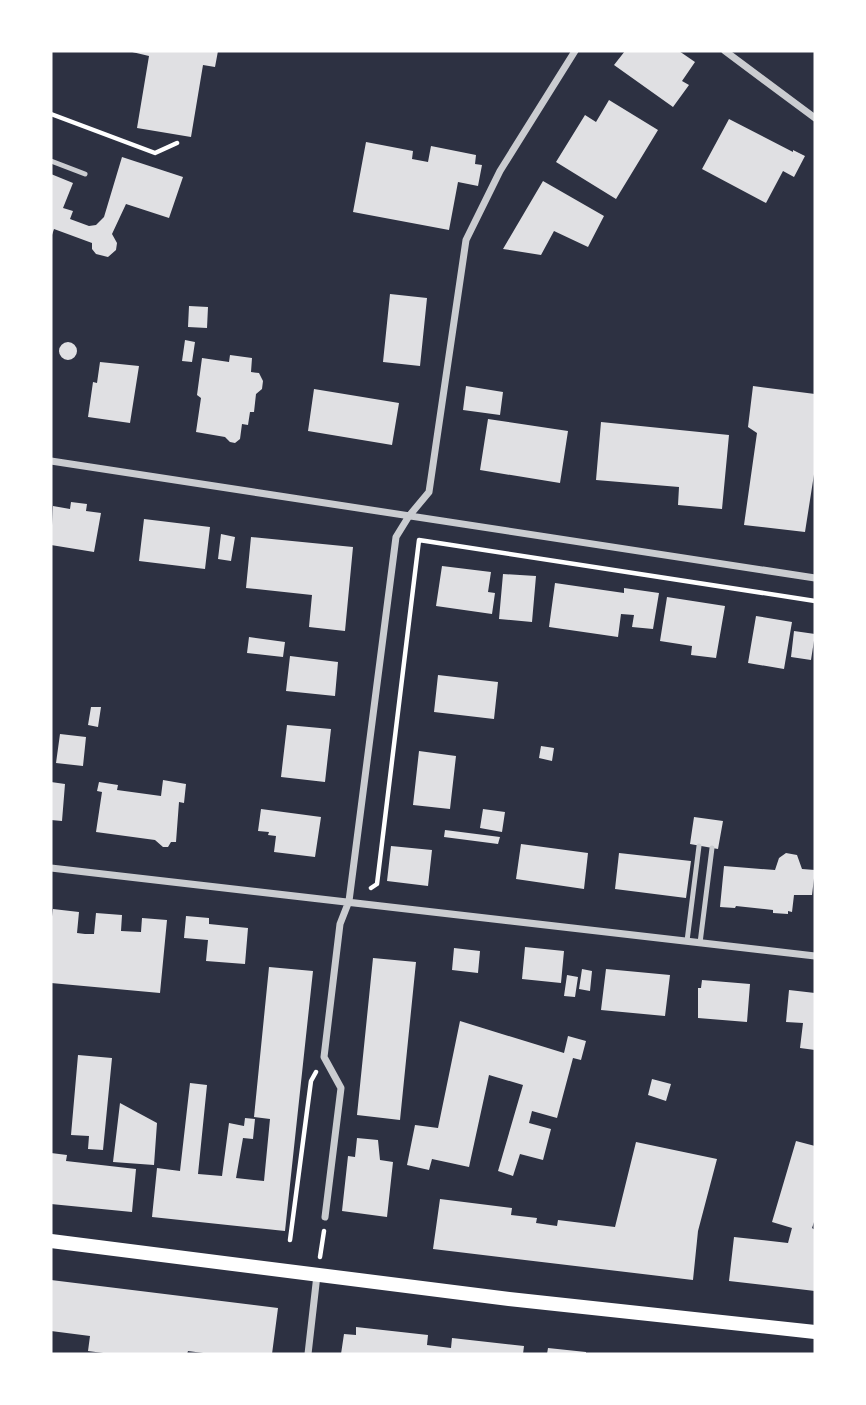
<svg xmlns="http://www.w3.org/2000/svg" width="866" height="1405" viewBox="0 0 866 1405" font-family="Figtree,sans-serif">
  <style>
    .building { fill: #e0e0e3 }
    .lines { fill: none; stroke-linecap: round; stroke-linejoin: round }
    .path { stroke: #fff; stroke-width: 4.5 }
    .service { stroke: #caccd0; stroke-width: 5 }
    .minor { stroke: #caccd0; stroke-width: 7 }
    .secondary { stroke: #fff; stroke-width: 14 }
  </style>
  <rect width="100%" height="100%" fill="#2d3142"/>
  <!-- building -->
  <path class="building" d="M128 51H218L215 67 203 65 191 137 137 128 149 56Z
    M625 51H679L695 62 682 81 689 85 673 107 614 65Z
    M609 100 658 130 616 199 556 162 585 115 596 122Z
    M729 119 793 152V150L805 156 794 177 783 171 766 203 702 169Z
    M366 142 413 151 412 159 428 162 431 146 476 155 475 164 482 165 478 186 458 182 449 230 353 212Z
    M122 157 183 177 169 218 126 204 112 234 117 243 116 250 108 257 96 254 92 249V243L54 229 51 238V174L73 183 63 208 73 211 70 219 89 226 96 225 104 217Z
    M543 181 604 216 588 247 554 231 541 255 503 249Z
    M390 294 427 298 420 366 383 362Z
    M189 306 208 307 207 328 188 327Z
    M185 340 195 342 192 362 182 361Z
    M59 351a9 9 0 1 1 18 0a9 9 0 1 1-18 0Z
    M230 355 252 358 251 372 259 373 263 381 262 389 256 394 254 412H250L248 425 242 424 240 439 235 443 230 442 225 437 196 432 201 398 197 395 202 358 229 362Z
    M100 362 139 366 130 423 88 417 93 382 97 383Z
    M466 386 503 392 500 415 463 410Z
    M753 386 815 394V468L805 532 744 525 757 433 748 427Z
    M314 389 399 403 392 445 308 431Z
    M488 419 568 431 560 483 480 470Z
    M601 422 729 435 722 509 678 505 679 487 596 480Z
    M71 502 87 504 86 511 101 513 94 552 51 545 53 506 70 509Z
    M144 519 210 527 205 569 139 561Z
    M221 534 235 537 231 561 218 559Z
    M251 537 353 547 345 631 309 627 312 595 246 588Z
    M442 566 491 572 488 592 495 593 492 614 436 606Z
    M503 574 536 576 532 622 499 619Z
    M555 583 624 593V588L659 593 653 629 632 627 634 615 621 614 618 637 549 627Z
    M667 597 725 606 716 658 691 655 692 646 660 641Z
    M756 616 792 622 784 669 748 663Z
    M794 631 815 634 811 660 791 657Z
    M249 637 285 642 283 657 247 653Z
    M290 656 338 662 335 696 286 691Z
    M438 675 498 682 494 719 434 712Z
    M91 707H101L98 727 88 725Z
    M287 725 331 729 325 782 281 777Z
    M60 734 86 737 83 766 56 763Z
    M541 746 554 748 552 761 539 758Z
    M419 751 456 756 450 809 413 805Z
    M163 780 186 784 184 803 179 802 176 842H171L168 847H163L155 840 96 832 102 792 97 791 99 782 118 785 117 790 161 796Z
    M51 782 65 784 62 821 51 820Z
    M261 809 321 817 315 857 274 852 276 836 268 835 269 832 258 831Z
    M483 809 505 812 502 832 480 828Z
    M694 817 723 821 718 849 690 844Z
    M445 830 500 837 498 844 444 837Z
    M521 844 588 853 584 889 516 879Z
    M391 846 432 850 428 886 387 881Z
    M619 853 691 861 686 898 615 889Z
    M786 853 797 855 802 869 815 870 812 895H794L792 912 788 911V914L773 913V910L736 906 735 908 720 907 724 866 775 870 779 858Z
    M53 909 79 912 77 933 85 934H94L96 913 122 915 121 931 141 932 142 918 167 920 160 993 51 983V924Z
    M186 916 209 918V924L248 928 245 964 206 961 208 940 184 938Z
    M525 947 564 951 561 983 522 979Z
    M454 948 480 951 478 973 452 970Z
    M373 958 416 962 400 1120 357 1115Z
    M269 967 313 971 285 1231 152 1217 157 1168 180 1171 190 1083 207 1085 198 1174 222 1176 229 1123 244 1126 245 1118 255 1119 253 1139 243 1138 236 1178 264 1181 270 1119 254 1117Z
    M582 969 592 971 590 991 579 989Z
    M606 969 670 975 665 1016 601 1010Z
    M567 975 578 977 575 997 564 996Z
    M702 980 750 984 747 1022 698 1018V988H701Z
    M789 990 815 993V1050L800 1048 803 1023 786 1022Z
    M460 1021 564 1053 568 1036 586 1041 581 1060 573 1058 557 1118 532 1111 529 1123 551 1129 543 1160 520 1154 513 1176 498 1171 523 1085 489 1075 469 1167 432 1159 429 1170 407 1165 415 1125 438 1128Z
    M78 1055 112 1058 103 1150 88 1149 89 1136 71 1135Z
    M652 1079 671 1084 666 1101 648 1095Z
    M120 1103 157 1123 154 1165 113 1162Z
    M357 1138 378 1140 380 1160 393 1162 387 1217 342 1211 348 1156 355 1157Z
    M796 1141 815 1146V1219L812 1228 815 1230V1291L729 1281 734 1237 788 1243 792 1228 772 1222Z
    M636 1142 717 1159 698 1231 693 1280 433 1249 440 1199 512 1208 511 1215 537 1218 536 1223 557 1226 558 1220 615 1227Z
    M51 1153 67 1155 66 1161 136 1169 132 1212 51 1204Z
    M51 1280 278 1308 272 1354H211L188 1351 187 1354H111L88 1351 90 1336 51 1331Z
    M356 1327 428 1335 427 1345 451 1348 452 1338 524 1346 523 1354H341L344 1334 356 1335Z
    M548 1348 586 1352V1354H547Z"/>
  <g class="lines">
    <!-- path -->
    <path class="path" d="M51 114 155 153 177 143
      M371 888 377 884 419 540 815 601
      M290 1240 311 1081 316 1072
      M320 1257 324 1231"/>
    <!-- service -->
    <path class="service" d="M51 161 85 174
      M687 941 699 846
      M700 943 712 848"/>
    <!-- minor -->
    <path class="minor" d="M725 51 815 118
      M51 461 815 578
      M51 868 815 956
      M325 1217 341 1088 324 1057 340 924 349 901 396 537 409 516 429 492 466 240 500 171 575 51
      M308 1354 317 1275"/>
    <!-- secondary -->
    <path class="secondary" d="M51 1241 509 1299 815 1332"/>
  </g>
  <!-- border -->
  <rect width="866" height="1405" fill="none" stroke="#ffffff" stroke-width="105"/>
</svg>
